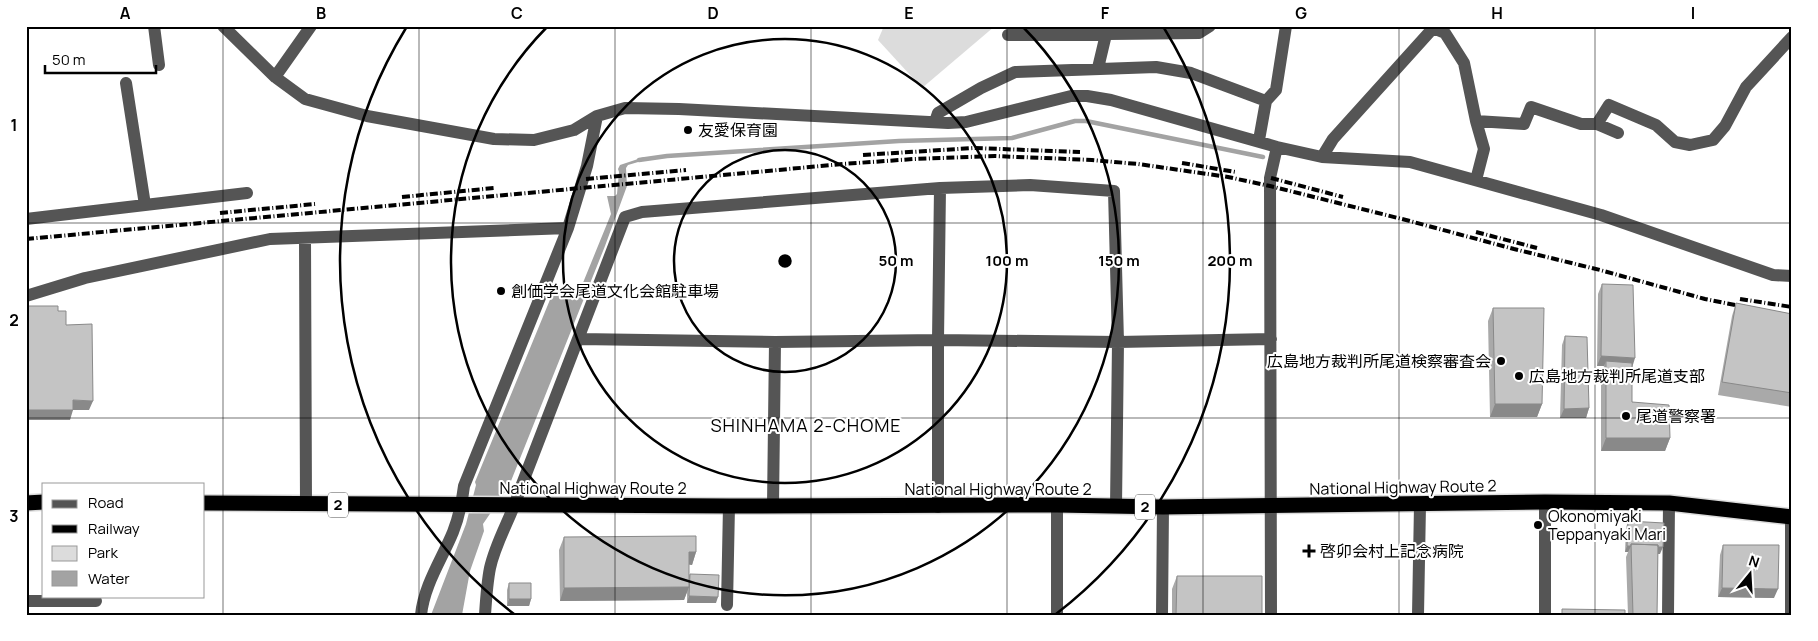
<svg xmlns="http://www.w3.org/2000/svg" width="1818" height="641" viewBox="0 0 1818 641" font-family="Manrope,'Noto Sans JP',sans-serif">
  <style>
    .green { fill: #dcdcdc }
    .water { fill: #a3a3a3 }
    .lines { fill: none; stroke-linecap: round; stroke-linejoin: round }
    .stream { stroke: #a3a3a3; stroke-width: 4.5 }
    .highway-casing { stroke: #dbdbdb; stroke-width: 18 }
    .minor { stroke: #555; stroke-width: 12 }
    .highway { stroke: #000; stroke-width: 15 }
    .rail { stroke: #000; stroke-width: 4; stroke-dasharray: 8 2.5 1 2.5; stroke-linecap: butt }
    .wall { fill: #a9a9a9 }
    .shaded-wall { fill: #898989 }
    .building { fill: #c4c4c4; stroke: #898989 }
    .grid { fill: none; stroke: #000; stroke-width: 1; stroke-opacity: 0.55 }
    .ring { fill: none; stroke: #000; stroke-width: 2.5 }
    .poi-dot { fill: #000; stroke: #fff; stroke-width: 2 }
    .labels { text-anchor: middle; stroke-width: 4; stroke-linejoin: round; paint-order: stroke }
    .shield { fill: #fff; stroke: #4c4c4c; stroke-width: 1 }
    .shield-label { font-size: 15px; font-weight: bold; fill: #000 }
    .poi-label { font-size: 16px; fill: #000; stroke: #fff; text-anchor: start }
    .street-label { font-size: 16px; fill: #000; stroke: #fff }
    .neighbourhood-label { font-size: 18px; letter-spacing: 1px; fill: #000; stroke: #fff }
    .centre { fill: #000; stroke: #fff; stroke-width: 2.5 }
    .ring-label { font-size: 15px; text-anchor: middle; font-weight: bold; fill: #000; stroke: #fff; stroke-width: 4; stroke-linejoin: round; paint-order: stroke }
    .neatline { fill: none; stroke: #000; stroke-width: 2 }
    .grid-label { font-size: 16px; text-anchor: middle; font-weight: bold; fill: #000 }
  </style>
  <rect width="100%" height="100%" fill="#fff"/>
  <!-- green -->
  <path class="green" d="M884 26H995L922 88 878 40Z"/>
  <!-- water -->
  <path class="water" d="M644 157 645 160 628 165 626 168 627 186 605 246 509 486 483 524 484 531 470 571 462 615H431L466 524 476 485 475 482 556 285 578 295 611 214 607 196H615L617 194 619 172 618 169 620 165Z"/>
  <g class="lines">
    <!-- stream -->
    <path class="stream" d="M639 160 667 156 899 141 1012 138 1075 121H1086L1263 157"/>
    <!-- highway casing -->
    <g class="highway-casing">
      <path id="highway" d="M26 503 44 502
        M204 503 729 506 1057 505 1163 507 1545 502 1669 503 1792 517"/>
    </g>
    <!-- minor -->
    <path class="minor" d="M154 26 159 65
      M223 26 275 77 305 99 367 116 494 139 534 140 574 130 597 116 625 108 679 109 948 123 966 122 1071 96H1087L1111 100 1277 147 1322 157 1410 162 1601 215 1773 275 1792 276
      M1433 28 1445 33 1464 63 1476 121 1484 149 1476 180
      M1008 35 1199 33 1210 26
      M1098 68 1108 26
      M275 77 311 26
      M126 83 145 205
      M1476 121 1524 124 1531 107 1581 124H1597L1618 133
      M935 122 938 113 981 88 1015 72 1156 67 1191 73 1266 101
      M1597 124 1609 105 1656 125 1675 142 1690 145 1713 140 1725 126 1746 87 1792 37
      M1259 140 1266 101 1276 90 1286 26
      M1322 157 1333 139 1435 26
      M26 219 247 193
      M305 238 306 505
      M26 296 85 278 270 239 568 228
      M579 339 775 342 938 340 1118 342 1271 339
      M773 505 775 342
      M938 507V340L940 188
      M1791 517V615
      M26 601H96
      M727 605 729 506
      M421 615C424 585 442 559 453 532 459 517 462 502 464 486L568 228 587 166 597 116
      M485 615C486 600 487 583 490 568 496 541 511 518 519 492L625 217 642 212 940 188 1030 185 1114 191 1118 342 1116 506
      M1057 615V505
      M1162 615 1163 507
      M1271 615 1270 178 1277 147
      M1418 615 1420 505
      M1545 615V502
      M1668 615 1669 503"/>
    <!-- highway -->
    <use href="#highway" class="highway"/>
    <!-- rail -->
    <path class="rail" d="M863 155 974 148 1080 152
      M1182 163 1236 172
      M1271 178 1343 197
      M586 179 686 170
      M402 197 494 188
      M220 213 315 204
      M1476 232 1537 248
      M26 239 843 164 914 159 995 156 1092 160 1138 164 1228 177 1270 186 1406 220 1514 249 1600 270 1705 299 1750 308
      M1740 299 1792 307"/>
  </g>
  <!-- wall -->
  <path class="wall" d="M1602 284 1632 367V402L1670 438 1665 451H1601V374L1604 366H1597L1598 294Z
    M1736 303 1792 314V407L1718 395 1732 316Z
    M1493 308 1542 404 1537 417H1490L1488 321Z
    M1565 336 1589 408 1586 418H1560L1562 345Z
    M1628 521 1660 554H1658L1657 615H1628L1626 557 1628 552H1625L1626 528Z
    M564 537 696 552 692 565 689 564V576L690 574 716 603H687V592L684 600 560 601 559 550Z
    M1723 545 1774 598 1718 597 1720 555Z
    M1177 576 1262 615H1172V589Z
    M509 583 531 599 529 606H507V590Z"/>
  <!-- shaded-wall -->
  <path class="shaded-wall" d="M1601 356 1635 358 1632 368 1606 361 1604 366H1597Z
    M73 400 93 401 89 410H73L70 420H26V410Z
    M1495 404H1542L1537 417H1490Z
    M1589 408 1586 418H1560L1564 409Z
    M1606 438H1670L1665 451H1601Z
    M1627 546H1631L1628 552H1625Z
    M1631 546 1663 547 1660 554 1631 553Z
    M689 552H696L692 565 684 564Z
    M689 587 684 600 560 601 564 588Z
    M1722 588 1778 589 1774 598 1718 597Z
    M689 596 718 597 716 603H687Z
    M509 599H531L529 606H507Z"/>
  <!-- building -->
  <path class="building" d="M1602 284 1633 285 1635 358 1601 356Z
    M1736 303 1792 314V393L1722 382Z
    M26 306H58V311H66V325L92 324 93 401 73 400V410H26Z
    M1493 308H1544L1542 404H1495Z
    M1565 336 1587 337 1589 408 1564 409Z
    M1606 361 1632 363V402L1669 405 1670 438H1606Z
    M1628 521 1664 523 1663 547H1658V545L1631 544V546H1627Z
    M696 536V552H689V587L564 588V537Z
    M1631 544 1658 545 1657 615H1633Z
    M1723 545H1779L1778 589 1722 588Z
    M690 574 719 575 718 597 689 596Z
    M1177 576H1262V615H1176Z
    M509 583H531V599H509Z
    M1562 609 1625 610V615H1562Z"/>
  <!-- grid -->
  <path class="grid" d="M223 26V615M419 26V615M615 26V615M811 26V615M1007 26V615M1203 26V615M1399 26V615M1595 26V615M26 223H1792M26 418H1792"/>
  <!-- distance rings -->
  <g class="ring">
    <circle cx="785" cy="261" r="111"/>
    <circle cx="785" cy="261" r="222"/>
    <path d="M1023 27A334 334 0 1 1 547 27"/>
    <path d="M514 614A445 445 0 0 1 406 28M1164 28A445 445 0 0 1 1056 614"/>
  </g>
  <!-- markers -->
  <g class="poi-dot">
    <circle cx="688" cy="130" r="5"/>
    <circle cx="501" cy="291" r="5"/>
    <circle cx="1501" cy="361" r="5"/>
    <circle cx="1519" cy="376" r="5"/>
    <circle cx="1626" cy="416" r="5"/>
    <circle cx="1538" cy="525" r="5"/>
    <path d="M1306.5 543.5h5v5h5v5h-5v5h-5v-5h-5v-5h5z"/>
  </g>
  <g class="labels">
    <!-- shield labels -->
    <g class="shield">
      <rect x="328" y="492.5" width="20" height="25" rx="4"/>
      <rect x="1135" y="494.5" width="20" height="25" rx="4"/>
    </g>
    <g class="shield-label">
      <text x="338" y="510">2</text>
      <text x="1145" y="512">2</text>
    </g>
    <!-- poi labels -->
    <g class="poi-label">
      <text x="698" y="136">友愛保育園</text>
      <text x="511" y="297">創価学会尾道文化会館駐車場</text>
      <text x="1491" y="367" text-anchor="end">広島地方裁判所尾道検察審査会</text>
      <text x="1529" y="382">広島地方裁判所尾道支部</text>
      <text x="1636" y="422">尾道警察署</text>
      <text x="1548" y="522">Okonomiyaki<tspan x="1548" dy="18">Teppanyaki Mari</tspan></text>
      <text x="1320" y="557">啓卯会村上記念病院</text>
    </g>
    <!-- street labels -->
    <g class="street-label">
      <text transform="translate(1403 487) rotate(-1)" y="6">National Highway Route 2</text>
      <text x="593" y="494">National Highway Route 2</text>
      <text x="998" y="495">National Highway Route 2</text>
    </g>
    <!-- neighbourhood labels -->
    <g class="neighbourhood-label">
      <text x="806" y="432">SHINHAMA 2-CHOME</text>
    </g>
  </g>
  <circle cx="785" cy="261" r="8" class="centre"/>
  <g class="ring-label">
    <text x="896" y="266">50 m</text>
    <text x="1007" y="266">100 m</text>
    <text x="1119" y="266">150 m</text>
    <text x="1230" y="266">200 m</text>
  </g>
  <!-- border -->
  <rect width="1818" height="641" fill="none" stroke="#ffffff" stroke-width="55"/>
  <!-- legend -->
  <rect x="42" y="483" width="162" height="115" fill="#ffffff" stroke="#999999"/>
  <rect x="52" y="500" width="25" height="8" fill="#555555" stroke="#999999"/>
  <text x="88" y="508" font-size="15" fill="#000000">Road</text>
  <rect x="52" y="525" width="25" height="8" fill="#000000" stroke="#999999"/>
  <text x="88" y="534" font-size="15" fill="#000000">Railway</text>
  <rect x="52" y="546" width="25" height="15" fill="#dcdcdc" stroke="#999999"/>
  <text x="88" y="558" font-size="15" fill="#000000">Park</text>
  <rect x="52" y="571" width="25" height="15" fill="#a3a3a3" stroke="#999999"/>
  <text x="88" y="584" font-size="15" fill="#000000">Water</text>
  <!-- north arrow -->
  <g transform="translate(1750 574) rotate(18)" stroke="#ffffff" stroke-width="4" paint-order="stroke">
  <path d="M0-4L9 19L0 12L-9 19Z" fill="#000000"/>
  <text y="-8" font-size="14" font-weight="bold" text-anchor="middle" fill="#000000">N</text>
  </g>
  <!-- scale -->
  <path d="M45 65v8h111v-8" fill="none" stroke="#000000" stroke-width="2.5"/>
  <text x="52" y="65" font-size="15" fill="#000000" stroke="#ffffff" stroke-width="4" paint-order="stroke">50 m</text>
  <rect x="28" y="28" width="1762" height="586" class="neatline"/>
  <g class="grid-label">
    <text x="125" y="19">A</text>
    <text x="321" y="19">B</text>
    <text x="517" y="19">C</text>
    <text x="713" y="19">D</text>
    <text x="909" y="19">E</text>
    <text x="1105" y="19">F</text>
    <text x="1301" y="19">G</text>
    <text x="1497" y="19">H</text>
    <text x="1693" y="19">I</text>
    <text x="14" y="131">1</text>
    <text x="14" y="326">2</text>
    <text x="14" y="522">3</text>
  </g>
</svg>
